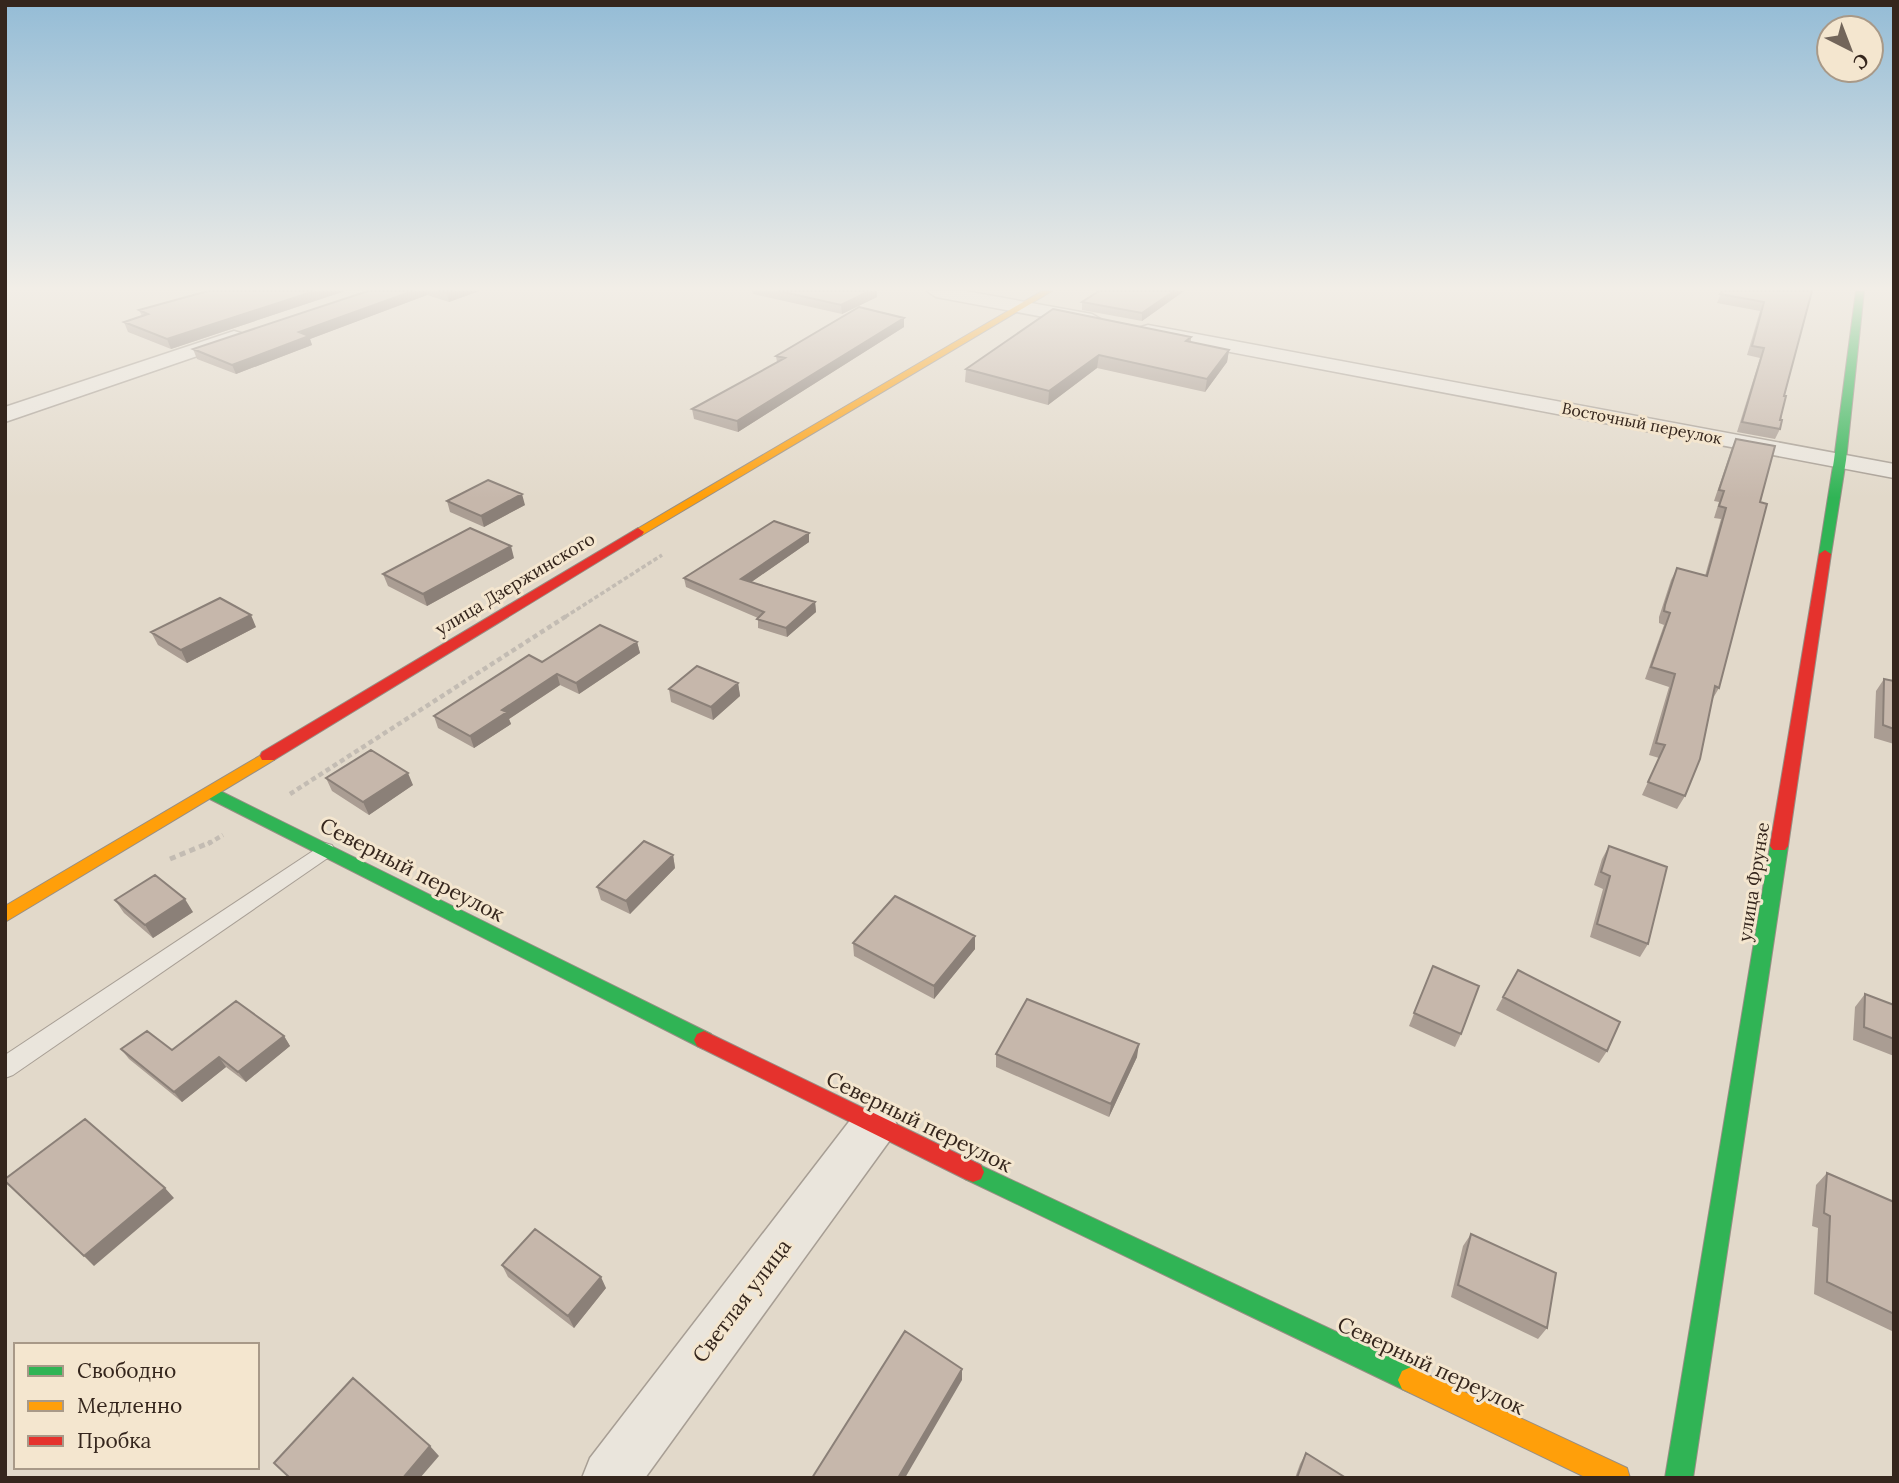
<svg xmlns="http://www.w3.org/2000/svg" width="1899" height="1483" viewBox="0 0 1899 1483" font-family="Lora,serif">
  <style>
    .lines { fill: none; stroke-linecap: round; stroke-linejoin: round }
    .lane-casing { stroke: #a79e94; stroke-width: 2 }
    .street-casing { stroke: #a79e94; stroke-width: 3 }
    .fast-casing { stroke: #978e84; stroke-width: 2 }
    .slow-casing { stroke: #978e84; stroke-width: 2 }
    .jam-casing { stroke: #978e84; stroke-width: 2 }
    .path-far2 { stroke: #c3bcb3; stroke-width: 3.5; stroke-dasharray: 4.5 2.5; stroke-linecap: butt }
    .path-far1 { stroke: #c3bcb3; stroke-width: 4.5; stroke-dasharray: 5 3.5; stroke-linecap: butt }
    .path { stroke: #c3bcb3; stroke-width: 5; stroke-dasharray: 6 4.5; stroke-linecap: butt }
    .lane { fill: #eae5dc; fill-rule: evenodd }
    .street { fill: #eae5dc; fill-rule: evenodd }
    .fast { fill: #30b455; fill-rule: evenodd }
    .slow { fill: #ff9f0a; fill-rule: evenodd }
    .jam { fill: #e5322d; fill-rule: evenodd }
    .wall { fill: #aa9d93 }
    .shaded-wall { fill: #8b8078 }
    .building { fill: #c6b7ab; stroke: #8b8078; stroke-width: 2 }
    .labels { text-anchor: middle; stroke-width: 6; stroke-linejoin: round; paint-order: stroke }
    .far-street-label { font-size: 16px; fill: #35261d; stroke: #f4e6cf }
    .street-label { font-size: 18px; fill: #35261d; stroke: #f4e6cf }
    .near-street-label { font-size: 21px; fill: #35261d; stroke: #f4e6cf }
  </style>
  <rect width="100%" height="100%" fill="#e2d9ca"/>
  <g class="lines">
    <!-- lane casing -->
    <g class="lane-casing">
      <path id="lane" d="M325 843 332 845 335 850 332 855 13 1075 5 1078V1055Z"/>
    </g>
    <!-- street casing -->
    <g class="street-casing">
      <path id="street" d="M927 291H965L1092 314 1102 320 1092 326 936 297Z
        M1148 325 1894 464V478L1141 335 1138 331 1141 327Z
        M234 331 241 333 244 337 241 341 5 422V407Z
        M874 1104 890 1110 897 1125 890 1140 645 1478H582L590 1458 858 1110Z"/>
    </g>
    <!-- fast casing -->
    <g class="fast-casing">
      <path id="fast" d="M1856 291H1864L1846 460 1831 554 1825 558 1819 554 1834 460Z
        M210 786 711 1034 714 1040 711 1046 704 1049 697 1046 204 796 202 792Z
        M1779 840 1785 842 1788 846 1693 1478H1665L1770 846 1773 842Z
        M973 1162 1420 1371 1424 1380 1420 1389 1411 1393 1402 1389 965 1179 962 1172 965 1165Z"/>
    </g>
    <!-- slow casing -->
    <g class="slow-casing">
      <path id="slow" d="M1042 291H1052L642 535 638 536 632 532Z
        M268 751 274 752 276 756 274 760 5 922V906Z
        M1411 1367 1627 1468 1630 1478H1587L1402 1389 1398 1380 1402 1371Z"/>
    </g>
    <!-- jam casing -->
    <g class="jam-casing">
      <path id="jam" d="M638 528 644 532 642 535 274 760H262L260 756 262 752Z
        M1825 550 1831 554 1788 846 1785 850H1773L1770 846 1819 554Z
        M704 1031 981 1165 984 1172 981 1179 973 1182 965 1179 697 1046 694 1040 697 1034Z"/>
    </g>
    <!-- path-far2 -->
    <path class="path-far2" d="M565 617 662 555"/>
    <!-- path-far1 -->
    <path class="path-far1" d="M290 794 568 615
      M208 844 223 835"/>
    <!-- path -->
    <path class="path" d="M170 859 211 842"/>
    <!-- lane -->
    <use href="#lane" class="lane"/>
    <!-- street -->
    <use href="#street" class="street"/>
    <!-- fast -->
    <use href="#fast" class="fast"/>
    <!-- slow -->
    <use href="#slow" class="slow"/>
    <!-- jam -->
    <use href="#jam" class="jam"/>
  </g>
  <!-- wall -->
  <path class="wall" d="M208 291H345L171 349 128 332 124 322 142 316 139 310Z
    M368 291H479L449 302 427 295 310 339 312 345 236 374 197 359 193 349Z
    M752 291H877V297L842 314 753 294Z
    M1099 291H1184L1142 321 1082 310V302Z
    M1722 291H1812L1784 396 1780 429 1775 439 1737 432 1760 358 1747 355 1760 311 1717 303Z
    M904 327 738 432 694 419 692 409 777 362 776 356Z
    M1191 337V342L1229 350 1227 362 1205 392 1097 368 1048 405 965 382 966 369Z
    M1894 349V415L1893 357Z
    M1736 439 1760 502 1719 688 1712 700 1685 796 1677 809 1642 795 1659 758 1649 755 1669 687 1645 679 1664 625 1659 623V617L1671 580 1677 568 1705 576 1721 519 1714 518 1719 502 1714 501 1731 450Z
    M447 501 525 505 484 527 450 512Z
    M809 533V542L751 582 815 602 816 612 787 637 758 628V618L686 587 684 578Z
    M514 558 427 606 388 586 383 574Z
    M256 627 187 663 158 645 151 632Z
    M637 642 640 653 579 694 560 685 509 719 511 724 474 748 438 728 434 716 542 662Z
    M1884 679 1894 681V744L1874 738 1876 691Z
    M738 683 740 696 713 720 671 702 669 689Z
    M326 778 413 785 369 815 332 791Z
    M1609 846 1648 944 1640 957 1590 937 1603 889 1594 885 1602 859Z
    M673 855 675 868 630 914 601 900 597 887Z
    M115 900 193 912 153 938 124 913Z
    M853 943 975 949 934 999 854 956Z
    M1433 966 1461 1034 1455 1047 1409 1026Z
    M1865 994 1894 1005V1056L1853 1040 1855 1007Z
    M1503 997 1607 1051 1599 1063 1496 1010Z
    M284 1036 290 1046 246 1082 226 1067 182 1102 129 1059 121 1049 172 1050Z
    M996 1054 1137 1057 1109 1117 996 1067Z
    M1827 1173 1894 1202V1332L1814 1294 1818 1228 1812 1226 1816 1185Z
    M1471 1234 1547 1328 1538 1339 1451 1297 1463 1246Z
    M502 1265 606 1288 574 1328 508 1277Z
    M1306 1453 1346 1478H1295L1300 1464Z"/>
  <!-- shaded-wall -->
  <path class="shaded-wall" d="M315 291H345L171 349 167 339Z
    M413 291H426L427 295 310 339 312 345 236 374 232 365 299 332Z
    M453 291H479L449 302 447 293Z
    M870 291H877V297L842 314 841 305Z
    M1174 291H1184L1142 321V313Z
    M904 318V327L738 432 737 421Z
    M1229 350 1227 362 1205 392 1207 379Z
    M1099 355 1097 368 1048 405 1049 391Z
    M522 494 525 505 484 527 481 516Z
    M809 533V542L743 588 741 579Z
    M511 546 514 558 427 606 423 594Z
    M815 602 816 612 787 637 786 628Z
    M251 615 256 627 187 663 181 650Z
    M637 642 640 653 579 694 576 683Z
    M557 674 560 685 509 719 511 724 474 748 470 736 502 710Z
    M738 683 740 696 713 720 711 707Z
    M408 773 413 785 369 815 363 802Z
    M673 855 675 868 630 914 626 901Z
    M185 899 193 912 153 938 145 925Z
    M975 936V949L934 999V986Z
    M284 1036 290 1046 246 1082 238 1072Z
    M1139 1044 1137 1057 1109 1117 1111 1104Z
    M219 1057 226 1067 182 1102 174 1092Z
    M165 1188 174 1198 94 1266 84 1256Z
    M601 1277 606 1288 574 1328 568 1316Z
    M962 1369V1380L905 1478H898Z
    M430 1446 439 1456 420 1478H403Z"/>
  <!-- building -->
  <path class="building" d="M208 291H315L167 339 124 322 148 314 139 310Z
    M368 291H413L299 332 309 336 232 365 193 349Z
    M439 291H453L447 293Z
    M779 291H870L841 305Z
    M1099 291H1174L1142 313 1082 302Z
    M1722 291H1812L1784 396H1786L1780 420H1782L1780 429 1742 422 1764 348 1752 346 1764 302 1720 294Z
    M859 307 904 318 737 421 692 409 785 358 776 356Z
    M1053 309 1191 337 1186 341 1229 350 1207 379 1099 355 1049 391 966 369Z
    M1736 439 1775 446 1760 502 1767 504 1719 688 1715 686 1700 759 1685 796 1648 782 1665 745 1656 743 1675 674 1651 667 1670 613 1664 611 1665 605 1677 568 1707 576 1726 508 1719 506 1724 491 1719 490Z
    M488 480 522 494 481 516 447 501Z
    M774 521 809 533 741 579 815 602 786 628 757 619 764 612 684 578Z
    M470 528 511 546 423 594 383 574Z
    M220 598 251 615 181 650 151 632Z
    M600 625 637 642 576 683 557 674 502 710 507 712 470 736 434 716 529 655 542 662Z
    M697 666 738 683 711 707 669 689Z
    M1884 679 1894 681V729L1883 725Z
    M371 750 408 773 363 802 326 778Z
    M644 841 673 855 626 901 597 887Z
    M1609 846 1667 867 1648 944 1597 924 1610 876 1601 872Z
    M155 875 185 899 145 925 115 900Z
    M895 896 975 936 934 986 853 943Z
    M1433 966 1479 986 1461 1034 1414 1013Z
    M1518 970 1620 1022 1607 1051 1503 997Z
    M1865 994 1894 1005V1039L1864 1027Z
    M1027 999 1139 1044 1111 1104 996 1054Z
    M236 1001 284 1036 238 1072 219 1057 174 1092 121 1049 147 1031 172 1050Z
    M85 1119 165 1188 84 1256 5 1181V1179Z
    M1827 1173 1894 1202V1314L1827 1282 1830 1216 1824 1213Z
    M535 1229 601 1277 568 1316 502 1265Z
    M1471 1234 1556 1273 1547 1328 1458 1285Z
    M905 1331 962 1369 898 1478H812Z
    M353 1378 430 1446 403 1478H290L274 1463Z
    M1306 1453 1346 1478H1297Z"/>
  <!-- sky -->
  <linearGradient id="sky" x2="0" y2="1"><stop stop-color="#94bcd6"/><stop offset="0.58" stop-color="#f2eee7"/><stop offset="1" stop-color="#f2eee7" stop-opacity="0"/></linearGradient>
  <rect width="1899" height="498" fill="url(#sky)"/>
  <g class="labels">
    <!-- far-street labels -->
    <g class="far-street-label">
      <text transform="translate(1642 423) rotate(11)" y="6">Восточный переулок</text>
    </g>
    <!-- street labels -->
    <g class="street-label">
      <text transform="translate(515 584) rotate(-31)" y="6">улица Дзержинского</text>
      <text transform="translate(1754 882) rotate(-81)" y="6">улица Фрунзе</text>
    </g>
    <!-- near-street labels -->
    <g class="near-street-label">
      <text transform="translate(412 870) rotate(27)" y="7">Северный переулок</text>
      <text transform="translate(919 1122) rotate(26)" y="7">Северный переулок</text>
      <text transform="translate(742 1301) rotate(-53)" y="7">Светлая улица</text>
      <text transform="translate(1431 1366) rotate(25)" y="7">Северный переулок</text>
    </g>
  </g>
  <!-- border -->
  <rect width="1899" height="1483" fill="none" stroke="#35261d" stroke-width="14"/>
  <!-- legend -->
  <rect x="14" y="1343" width="245" height="126" fill="#f4e6cf" stroke="#a89988" stroke-width="2"/>
  <rect x="28" y="1366" width="35" height="10" fill="#30b455" stroke="#a89988" stroke-width="2"/>
  <text x="77" y="1378" font-size="21" fill="#35261d">Свободно</text>
  <rect x="28" y="1401" width="35" height="10" fill="#ff9f0a" stroke="#a89988" stroke-width="2"/>
  <text x="77" y="1413" font-size="21" fill="#35261d">Медленно</text>
  <rect x="28" y="1436" width="35" height="10" fill="#e5322d" stroke="#a89988" stroke-width="2"/>
  <text x="77" y="1448" font-size="21" fill="#35261d">Пробка</text>
  <!-- north arrow -->
  <g transform="translate(1850 49) rotate(138)"><circle r="33" fill="#f4e6cf" stroke="#a89988" stroke-width="2"/>
  <path d="M0-5L12 26L0 18L-12 26Z" fill="#72655a"/>
  <text y="-10" font-size="19" font-weight="bold" text-anchor="middle" fill="#35261d">С</text>
  </g>
</svg>
